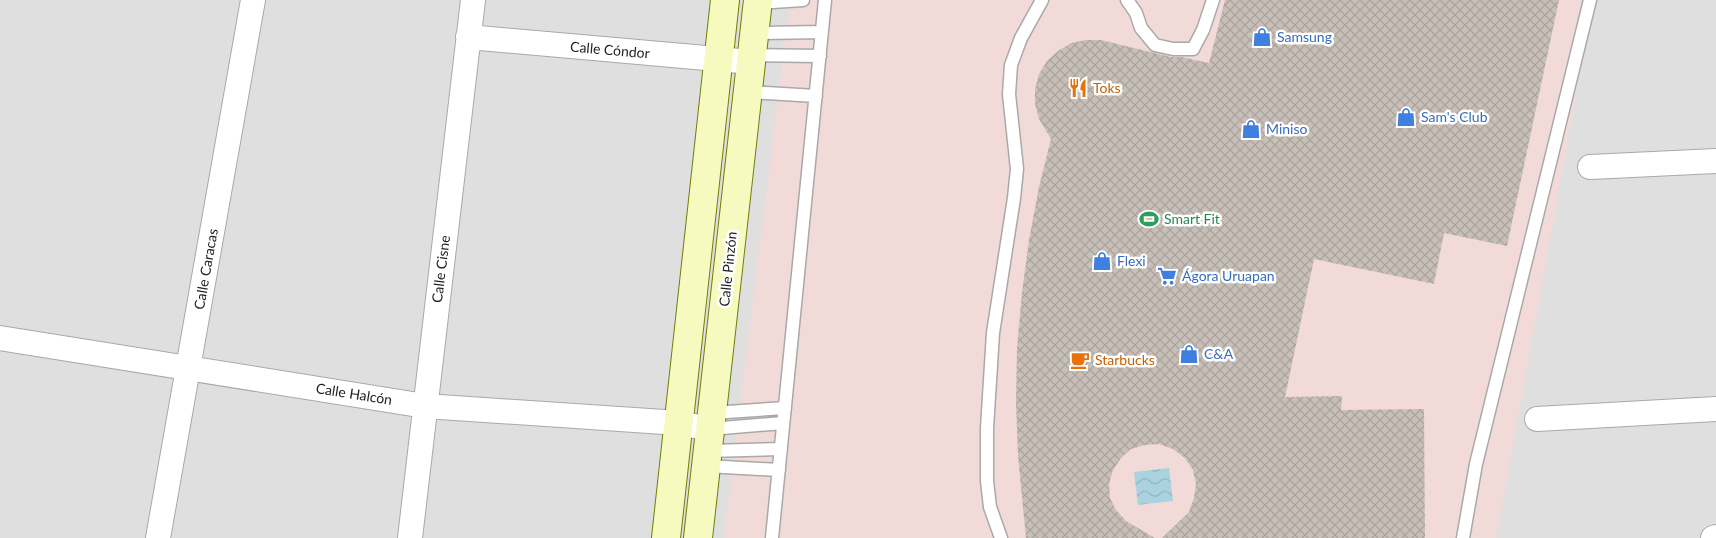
<svg xmlns="http://www.w3.org/2000/svg" width="1716" height="538" viewBox="0 0 1716 538" font-family="Lato,sans-serif">
  <style>
    .residential { fill: #e0dfdf }
    .commercial { fill: #f2dad9 }
    .water { fill: url(#water-waves) }
    .building { fill: url(#building-cross-hatch) }
    .lines { fill: none; stroke-linecap: round; stroke-linejoin: round }
    .lane-casing { stroke: #a9a9a9; stroke-width: 15 }
    .street-casing { stroke: #a9a9a9; stroke-width: 26 }
    .secondary-casing { stroke: #707d05; stroke-width: 30 }
    .lane { stroke: #fff; stroke-width: 12 }
    .street { stroke: #fff; stroke-width: 24 }
    .secondary { stroke: #f7fabf; stroke-width: 28 }
    .labels { text-anchor: middle; stroke-width: 5; stroke-linejoin: round; paint-order: stroke }
    .shop-label { font-size: 14px; fill: #366cbe; stroke: #fff; text-anchor: start }
    .street-label { font-size: 14px; fill: #222; stroke: #fff }
    .food-label { font-size: 14px; fill: #c56008; stroke: #fff; text-anchor: start }
    .leisure-label { font-size: 14px; fill: #27864d; stroke: #fff; text-anchor: start }
  </style>
  <defs>
    <pattern id="water-waves" width="16" height="10" patternUnits="userSpaceOnUse" patternTransform="scale(1.25)"><rect width="16" height="10" fill="#aad3df"/><path d="M0 5q4-4 8 0t8 0" fill="none" stroke="#92b5bf"/></pattern>
    <pattern id="building-cross-hatch" width="8" height="8" patternUnits="userSpaceOnUse" patternTransform="scale(1.25)"><rect width="8" height="8" fill="#c7bfb8"/><path d="M0 0l8 8M0 8l8-8" fill="none" stroke="#aba49e"/></pattern>
  </defs>
  <rect width="100%" height="100%" fill="#f2efe9"/>
  <!-- residential -->
  <path class="residential" d="M0 0H1716V538H0Z"/>
  <!-- commercial -->
  <path class="commercial" d="M790 0H1593L1496 538H724Z"/>
  <!-- water -->
  <path class="water" d="M1169 468 1173 501 1138 505 1134 472Z"/>
  <!-- building -->
  <path class="building" d="M1225 0H1559L1507 246 1444 233 1434 284 1314 259 1285 397 1342 396 1341 410 1424 409 1425 538H1162L1189 512 1194 498 1196 484 1193 470 1185 458 1173 449 1159 444 1145 445 1131 449 1121 458 1113 470 1109 484 1110 498 1116 510 1126 521 1155 538H1026L1018 456 1016 402 1017 348 1022 293 1029 240 1039 187 1051 139 1039 119 1035 104V89L1039 74 1047 61 1058 51 1071 43 1086 40H1101L1171 57H1182L1209 63Z"/>
  <g class="lines">
    <!-- lane casing -->
    <g class="lane-casing">
      <path id="lane" d="M1127 0 1136 13 1141 28 1155 45 1173 49H1193L1203 30 1213 0
        M757 3 803 0
        M754 33 822 32
        M752 55 820 56
        M748 92 816 96
        M712 413 785 408
        M710 429 783 423
        M708 451 781 449
        M706 466 779 470
        M772 538 825 0
        M1001 538 990 507 987 481V428L993 333 1014 198 1017 169 1009 94 1011 65 1021 38 1042 0
        M1463 538 1476 464 1590 0"/>
    </g>
    <!-- street casing -->
    <g class="street-casing">
      <path id="street" d="M468 37 751 62
        M1590 167 1716 161
        M0 338 425 406 679 423 710 429
        M1537 419 1716 409
        M158 538 253 0
        M410 538 473 0
        M1713 538 1716 537"/>
    </g>
    <!-- secondary casing -->
    <g class="secondary-casing">
      <path id="secondary" d="M666 538 725 0
        M698 538 758 0"/>
    </g>
    <!-- lane -->
    <use href="#lane" class="lane"/>
    <!-- street -->
    <use href="#street" class="street"/>
    <!-- secondary -->
    <use href="#secondary" class="secondary"/>
  </g>
  <!-- icons -->
  <defs>
    <g id="shop-bare" transform="scale(1.5)"><path d="M-5-2.5h2.3a2.7 3.5 0 0 1 5.4 0H5L5.5 6h-11ZM-1.5-2.5h3a1.5 2.3 0 0 0-3 0Z" fill="#3f7fe0" stroke="#fff" stroke-width="2.5" paint-order="stroke"/></g>
    <g id="restaurant-bare" transform="scale(1.5)"><path d="M-5-6h1v4h1v-4h1v4h1v-4h1v5L-1.5 .5V6h-2V.5L-5-1ZM5-6V6H3V1.5H1.5Q1.5-4 5-6Z" fill="#e8710a" stroke="#fff" stroke-width="2.5" paint-order="stroke"/></g>
    <g id="stadium-bare" transform="scale(1.5)"><path d="M0-5a6.5 5 0 1 0 0 10a6.5 5 0 1 0 0-10ZM-3.5-1.8h7v3.6h-7Z" fill="#2e9e5b" stroke="#fff" stroke-width="2.5" paint-order="stroke"/></g>
    <g id="supermarket-bare" transform="scale(1.5)"><path d="M-6-5.5h2.5l.6 2H6L4.5 2H-2.5L-4.4-4H-6ZM-1.5 3.2a1.3 1.3 0 1 0 .1 0ZM3 3.2a1.3 1.3 0 1 0 .1 0Z" fill="#3f7fe0" stroke="#fff" stroke-width="2.5" paint-order="stroke"/></g>
    <g id="cafe-bare" transform="scale(1.5)"><path d="M-5.5-4.5H6V0H3Q3 3.5 0 3.5H-2.5Q-5.5 3.5-5.5 0ZM3-3.2v2h1.7v-2ZM-6 4.5H4V6H-6Z" fill="#e8710a" stroke="#fff" stroke-width="2.5" paint-order="stroke"/></g>
  </defs>
  <g fill-rule="evenodd">
    <use href="#shop-bare" x="1262" y="37"/>
    <use href="#restaurant-bare" x="1078" y="88"/>
    <use href="#shop-bare" x="1406" y="117"/>
    <use href="#shop-bare" x="1251" y="129"/>
    <use href="#stadium-bare" x="1149" y="219"/>
    <use href="#shop-bare" x="1102" y="261"/>
    <use href="#supermarket-bare" x="1167" y="276"/>
    <use href="#shop-bare" x="1189" y="354"/>
    <use href="#cafe-bare" x="1080" y="360"/>
  </g>
  <g class="labels">
    <!-- shop labels -->
    <g class="shop-label">
      <text x="1277" y="42">Samsung</text>
      <text x="1421" y="122">Sam's Club</text>
      <text x="1266" y="134">Miniso</text>
      <text x="1117" y="266">Flexi</text>
      <text x="1182" y="281">Ágora Uruapan</text>
      <text x="1204" y="359">C&amp;A</text>
    </g>
    <!-- street labels -->
    <g class="street-label">
      <text transform="translate(610 50) rotate(5)" y="5">Calle Cóndor</text>
      <text transform="translate(206 269) rotate(-80)" y="5">Calle Caracas</text>
      <text transform="translate(441 269) rotate(-83)" y="5">Calle Cisne</text>
      <text transform="translate(728 269) rotate(-84)" y="5">Calle Pinzón</text>
      <text transform="translate(354 394) rotate(9)" y="5">Calle Halcón</text>
    </g>
    <!-- food labels -->
    <g class="food-label">
      <text x="1093" y="93">Toks</text>
      <text x="1095" y="365">Starbucks</text>
    </g>
    <!-- leisure labels -->
    <g class="leisure-label">
      <text x="1164" y="224">Smart Fit</text>
    </g>
  </g>
</svg>
